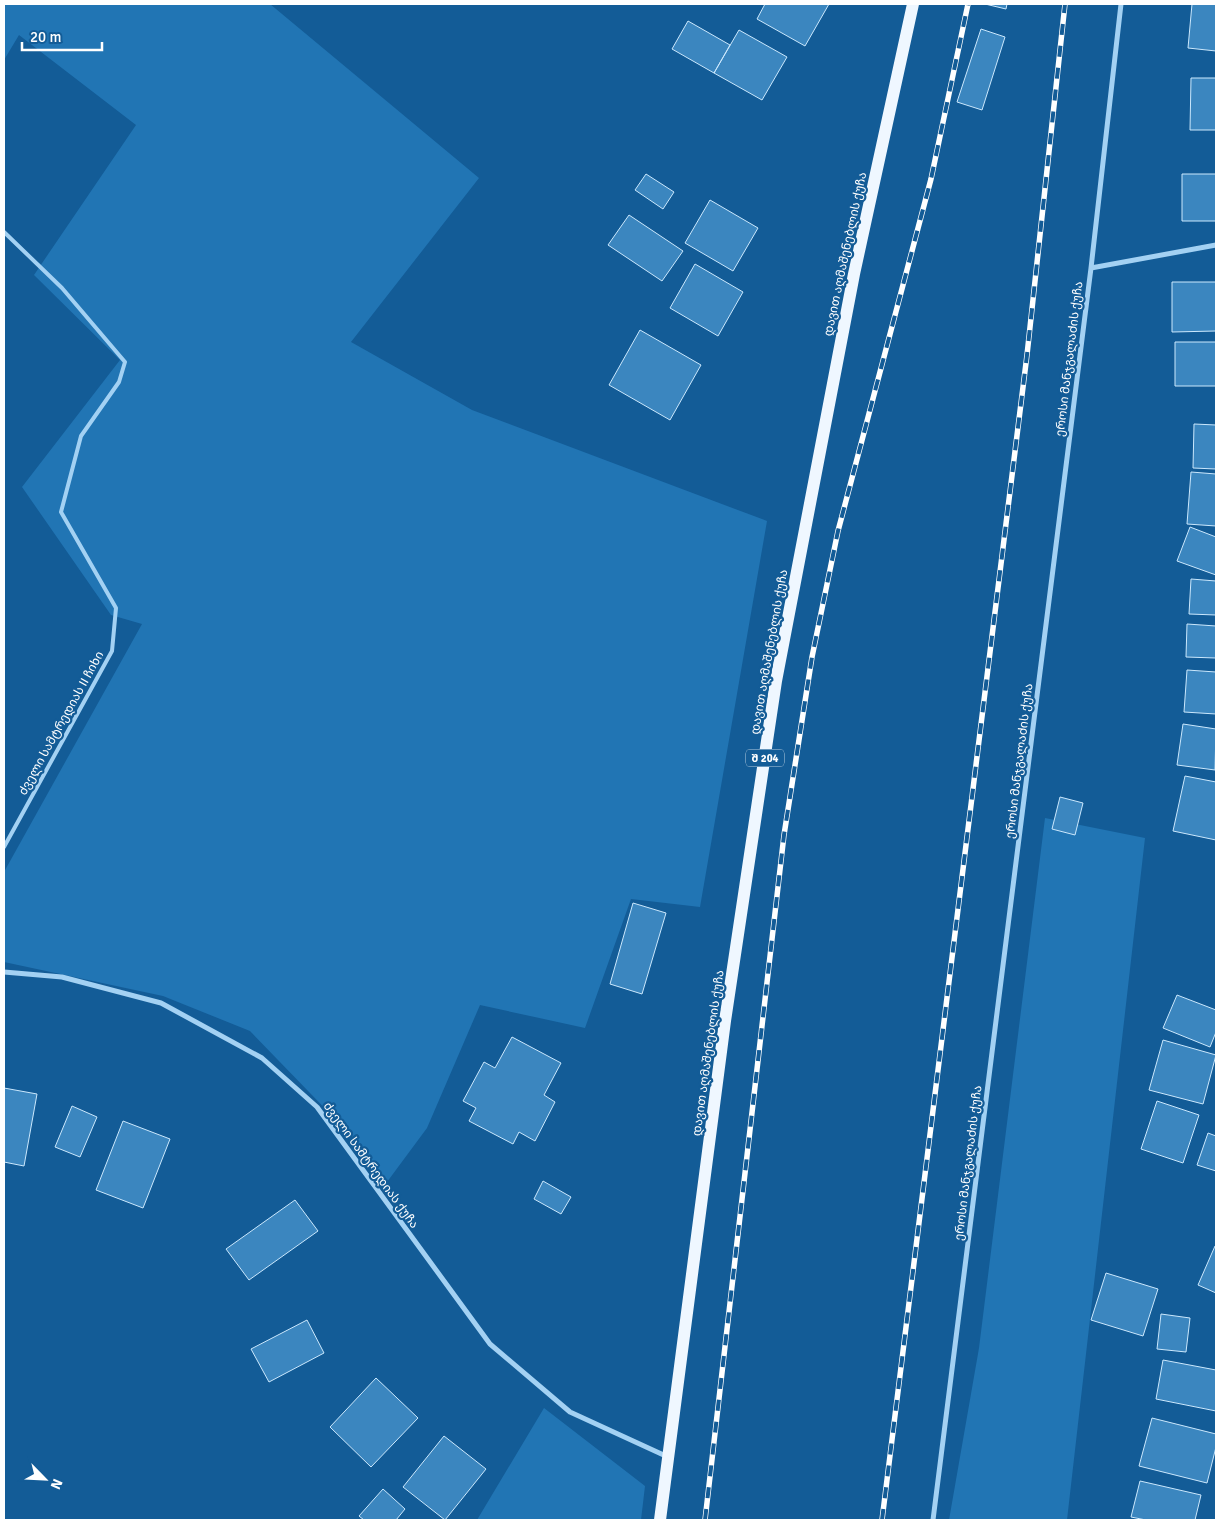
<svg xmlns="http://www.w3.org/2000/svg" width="1220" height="1524" viewBox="0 0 1220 1524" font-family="Signika,'Noto Sans Georgian',sans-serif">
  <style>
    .green { fill: #2175b4 }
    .building { fill: #3b86bf; stroke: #cbe8fd }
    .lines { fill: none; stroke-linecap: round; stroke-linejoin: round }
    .service { stroke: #a3d1f3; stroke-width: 4 }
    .minor { stroke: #a3d1f3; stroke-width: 5 }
    .primary { stroke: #eff7ff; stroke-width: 12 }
    .rail-casing { stroke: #fff; stroke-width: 5.5 }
    .rail { stroke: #135c97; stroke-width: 4; stroke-dasharray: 11; stroke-linecap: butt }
    .labels { text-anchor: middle; stroke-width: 4.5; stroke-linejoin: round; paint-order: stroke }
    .shield { fill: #135c97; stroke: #b8cee0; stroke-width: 1 }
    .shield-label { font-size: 11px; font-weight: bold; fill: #fff }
    .street-label { font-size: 12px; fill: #fff; stroke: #135c97 }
  </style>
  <rect width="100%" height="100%" fill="#135c97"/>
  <!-- green -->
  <path class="green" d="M4 4H270L479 178 351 342 472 410 767 521 700 907 631 899 585 1028 480 1005 427 1128 387 1182 341 1125 250 1031 163 996 4 962V872L142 624 111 615 22 487 120 360 34 275 136 125 19 35 4 60Z
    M1045 818 1145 838 1067 1520H949L979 1348Z
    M544 1408 645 1486 641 1520H477Z"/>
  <!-- building -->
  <path class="building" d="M765 4H829L805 46 757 19Z
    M985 4H1007L1006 9Z
    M1192 4H1216V51L1188 48Z
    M688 21 730 45 714 73 672 49Z
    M981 29 1005 37 982 110 957 102Z
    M739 30 787 57 762 100 714 73Z
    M1191 78H1216V130H1190Z
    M646 174 674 192 663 209 635 190Z
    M1182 174H1216V221H1182Z
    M710 200 758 228 733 271 685 243Z
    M629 215 683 251 662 281 608 245Z
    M695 264 743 292 718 336 670 308Z
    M1172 282H1216V331L1172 332Z
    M640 330 701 365 670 420 609 385Z
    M1175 342H1216V386H1175Z
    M1194 424 1216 425V469L1193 468Z
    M1191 472 1216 474V526L1187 524Z
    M1190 527 1216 537V575L1177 561Z
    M1191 579 1216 581V615L1189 614Z
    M1187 624 1216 626V658L1186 657Z
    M1187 670 1216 672V714L1184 712Z
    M1183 724 1216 729 1215 770 1177 765Z
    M1185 776 1216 782V840L1173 831Z
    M1060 797 1083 803 1075 835 1052 829Z
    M633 903 666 913 642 994 610 984Z
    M1177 995 1216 1010V1032L1210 1047 1163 1028Z
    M512 1037 561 1063 544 1095 555 1102 535 1141 519 1132 513 1144 469 1121 476 1108 463 1101 484 1062 495 1068Z
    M1163 1040 1216 1055 1203 1104 1149 1090Z
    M4 1088 37 1094 24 1166 4 1162Z
    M1157 1101 1199 1115 1183 1163 1141 1149Z
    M72 1106 97 1117 80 1157 55 1147Z
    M123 1121 170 1139 143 1208 96 1190Z
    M1208 1133 1216 1136V1171L1197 1165Z
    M543 1181 571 1197 561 1214 534 1199Z
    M295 1200 318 1231 249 1280 226 1249Z
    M1215 1246H1216V1293L1198 1285Z
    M1106 1273 1158 1289 1143 1336 1091 1320Z
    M1161 1314 1190 1318 1186 1352 1157 1349Z
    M307 1320 324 1353 269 1382 251 1349Z
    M1163 1360 1216 1370V1411L1156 1399Z
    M376 1378 418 1418 371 1467 330 1427Z
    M1152 1418 1216 1434V1447L1207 1483 1139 1466Z
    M444 1436 486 1469 445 1520 403 1487Z
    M1140 1481 1201 1495 1195 1520H1146L1131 1517Z
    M383 1489 405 1509 396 1520H364L359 1516Z"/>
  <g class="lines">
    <!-- service -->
    <path class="service" d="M4 232 62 288 125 362 119 382 81 436 61 512 116 608 112 651 4 847"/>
    <!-- minor -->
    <path class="minor" d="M1091 268 1216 245
      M4 972 62 977 161 1003 262 1058 317 1107 490 1344 570 1412 668 1457
      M933 1520 1091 268 1121 4"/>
    <!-- primary -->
    <path class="primary" d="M660 1520 725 1021 776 681 854 274 913 4"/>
    <!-- rail casing -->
    <g class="rail-casing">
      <path id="rail" d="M705 1520 784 835 812 657 838 531 931 179 968 4
        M882 1520 1027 355 1065 4"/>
    </g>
    <!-- rail -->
    <use href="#rail" class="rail"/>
  </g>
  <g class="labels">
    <!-- shield labels -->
    <rect class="shield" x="746" y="749.5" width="38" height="17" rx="4"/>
    <g class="shield-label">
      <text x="765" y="762">შ 204</text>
    </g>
    <!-- street labels -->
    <g class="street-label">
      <text transform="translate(845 254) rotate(-78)" y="4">დავით აღმაშენებლის ქუჩა</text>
      <text transform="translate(1069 359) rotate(-83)" y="4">ეროსი მანჯგალაძის ქუჩა</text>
      <text transform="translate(769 652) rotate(-80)" y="4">დავით აღმაშენებლის ქუჩა</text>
      <text transform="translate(61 723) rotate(-61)" y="4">ძველი სამტრედიას II ჩიხი</text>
      <text transform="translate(1019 761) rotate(-83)" y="4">ეროსი მანჯგალაძის ქუჩა</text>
      <text transform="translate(708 1053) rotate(-82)" y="4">დავით აღმაშენებლის ქუჩა</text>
      <text transform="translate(968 1163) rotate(-83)" y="4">ეროსი მანჯგალაძის ქუჩა</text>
      <text transform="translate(371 1165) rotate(54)" y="4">ძველი სამტრედიას ქუჩა</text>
    </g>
  </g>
  <!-- border -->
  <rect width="1220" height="1524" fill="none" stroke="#ffffff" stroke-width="10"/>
  <!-- north arrow -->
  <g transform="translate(45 1479) rotate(114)" stroke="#135c97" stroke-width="4" paint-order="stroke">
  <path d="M0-4L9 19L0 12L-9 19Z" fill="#ffffff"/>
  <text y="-8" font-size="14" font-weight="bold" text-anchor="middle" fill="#ffffff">N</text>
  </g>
  <!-- scale -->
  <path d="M22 42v8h80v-8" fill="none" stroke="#ffffff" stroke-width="2.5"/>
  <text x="30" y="42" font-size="15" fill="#ffffff" stroke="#135c97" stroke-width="4" paint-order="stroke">20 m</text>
</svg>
